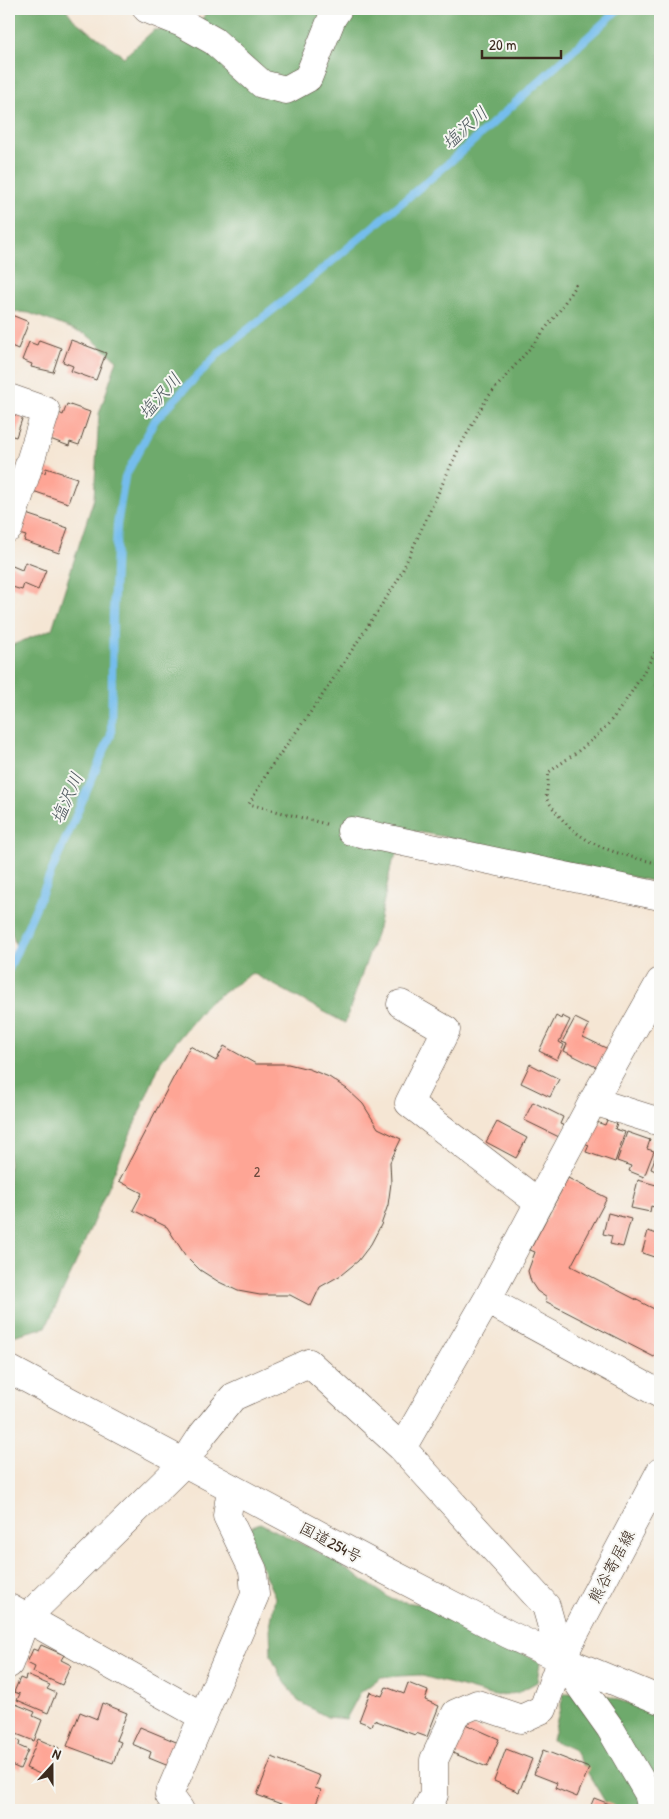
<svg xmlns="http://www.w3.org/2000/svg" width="669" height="1819" viewBox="0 0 669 1819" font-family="'Patrick Hand','Klee One',sans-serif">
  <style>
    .forest { fill: #6eaa6c; stroke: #546a45 }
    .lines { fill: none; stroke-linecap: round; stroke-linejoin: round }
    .stream { stroke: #74bded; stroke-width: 8 }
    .building { fill: #fea595 }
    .minor-casing { stroke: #574639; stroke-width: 29 }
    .major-casing { stroke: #574639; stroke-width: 29 }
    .highway-casing { stroke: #574639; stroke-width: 29 }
    .path { stroke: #574639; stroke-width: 3; stroke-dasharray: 1 4; stroke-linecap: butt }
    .minor { stroke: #fff; stroke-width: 28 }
    .major { stroke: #fff; stroke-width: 28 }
    .highway { stroke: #fff; stroke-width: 28 }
    .labels { text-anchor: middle; stroke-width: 4; stroke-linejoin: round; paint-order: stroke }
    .number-label { font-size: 14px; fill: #6c493c }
    .street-label { font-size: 16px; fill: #3b2a1e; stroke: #f6f6f2 }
    .water-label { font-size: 18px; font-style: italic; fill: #4c565c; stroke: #f6f6f2 }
  </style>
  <rect width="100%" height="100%" fill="#f6f6f2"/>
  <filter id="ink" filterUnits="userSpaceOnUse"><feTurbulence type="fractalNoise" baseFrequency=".02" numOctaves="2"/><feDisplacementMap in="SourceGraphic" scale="10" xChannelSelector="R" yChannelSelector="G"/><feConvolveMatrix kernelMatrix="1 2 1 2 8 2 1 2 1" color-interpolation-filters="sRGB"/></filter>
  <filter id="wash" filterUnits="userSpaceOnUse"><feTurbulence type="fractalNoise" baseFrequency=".0096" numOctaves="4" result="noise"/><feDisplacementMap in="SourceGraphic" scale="20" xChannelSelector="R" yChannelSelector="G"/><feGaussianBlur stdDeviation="1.12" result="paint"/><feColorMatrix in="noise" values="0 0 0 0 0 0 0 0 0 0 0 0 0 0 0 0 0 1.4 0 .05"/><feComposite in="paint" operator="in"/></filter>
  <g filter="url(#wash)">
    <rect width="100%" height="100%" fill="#f5e6d4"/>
    <!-- forest -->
    <path class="forest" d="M9 9H66L74 20 124 57 154 30H194L209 9H660V883L503 848 413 831 392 862 378 928 345 1023 252 973 208 1003 162 1059 71 1274 46 1327 9 1337V962L17 950 9 923V651L10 646 52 629 94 498 99 414 117 360 86 334 29 313 9 311Z
      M260 1523 328 1557 393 1600 424 1605 540 1662 537 1682 517 1693 494 1696 419 1675 381 1677 360 1693 346 1719 327 1717 298 1701 280 1675 271 1656 270 1627 275 1597 254 1551 250 1527Z
      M564 1693 601 1694 651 1711 660 1716V1810H610L574 1750 552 1740Z"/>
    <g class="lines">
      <!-- stream -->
      <path class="stream" d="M9 969 111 735 113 615 117 525 125 477 155 420 221 351 299 289 450 162 619 9"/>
    </g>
    <g id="blocks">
      <!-- building -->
      <path class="building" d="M9 314 29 322 18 349 9 345Z
        M39 340 61 348 53 372 31 367 32 364 22 360 29 342 37 345Z
        M71 340 106 353 96 380 71 371 73 366 63 362Z
        M67 404 90 412 79 445 70 442 69 446 50 439 59 413 63 415Z
        M9 407 24 413 16 437 9 435Z
        M46 468 77 478 68 503 30 490 36 470 45 473Z
        M26 514 68 528 59 553 24 541 26 536 19 534Z
        M25 562 46 570 38 590 24 584 22 590 9 586 10 565 22 570Z
        M556 1016 561 1019 562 1016 570 1020 559 1042 564 1045 557 1060 539 1051Z
        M575 1018 589 1025 583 1037 608 1049 598 1068 564 1051 567 1044 562 1042Z
        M190 1046 216 1061 224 1046 256 1064H288L309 1069 329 1077 347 1089 363 1104 378 1128 401 1139 390 1162 391 1183 388 1205 381 1225 371 1244 358 1261 341 1275 320 1287 311 1306 290 1295H260L238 1291 219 1282 200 1270 185 1255 167 1227 133 1210 142 1193 119 1181Z
        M530 1064 559 1079 550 1097 521 1083Z
        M533 1102 563 1117 560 1124 565 1126 559 1137 524 1120Z
        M591 1120 605 1125 607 1120 617 1123 615 1129 625 1132 615 1162 586 1152 589 1145 584 1143Z
        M497 1122 527 1138 516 1158 486 1142Z
        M627 1132 650 1140 647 1149 654 1151 644 1177 629 1171 631 1166 617 1161Z
        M660 1143V1173L651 1169Z
        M568 1178 607 1198 571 1266 660 1312V1346L654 1357 545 1301 547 1298 537 1291 531 1282 528 1271 535 1252 530 1250Z
        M638 1180 660 1186V1209L651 1206 650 1212 631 1208Z
        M608 1213 631 1219 623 1247 610 1244 612 1236 603 1234Z
        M648 1231 660 1235V1259L642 1253Z
        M41 1645 64 1655 61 1660 71 1665 62 1685 33 1672 35 1667 27 1663 33 1649 38 1651Z
        M26 1675 50 1685 47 1689 56 1693 48 1713 17 1700 20 1694 14 1692 20 1678 25 1680Z
        M408 1683 428 1691 425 1700 439 1706 427 1737 416 1733 415 1735 374 1720 372 1726 359 1721 370 1692 382 1696 386 1687 404 1694Z
        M13 1703 35 1712 33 1716 42 1720 34 1741 9 1731V1709H10Z
        M102 1703 127 1713 116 1740 121 1742 113 1763 67 1746 80 1712 97 1719Z
        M463 1723 499 1739 487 1767 450 1752Z
        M140 1727 181 1744 171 1767 149 1758 151 1752 132 1744Z
        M9 1736 20 1741 19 1746 28 1750 20 1769 9 1764Z
        M38 1739 59 1748 47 1777 26 1768Z
        M506 1749 532 1759 519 1792 494 1781Z
        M543 1750 589 1768 577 1797 555 1788 557 1783 534 1774Z
        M272 1757 320 1776 315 1788 321 1790 314 1810 301 1808 300 1810H297L257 1795Z
        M594 1798 625 1810H589Z"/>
    </g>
  </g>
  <g filter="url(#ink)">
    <use href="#blocks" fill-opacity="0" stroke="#574639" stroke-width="1"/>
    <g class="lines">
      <!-- minor casing -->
      <g class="minor-casing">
        <path id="minor" d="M147 9 182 23 214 41 262 84 286 90 308 78 332 18 338 9
          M9 398 46 411 9 528
          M351 831 660 896
          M401 1004 446 1030 409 1103 539 1203
          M593 1101 660 1122
          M487 1300 660 1394
          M402 1448 487 1300 593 1101 660 982
          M9 1608 202 1716
          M9 1664 26 1618 184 1463 203 1434 233 1397 309 1363 402 1448 546 1606 561 1659 610 1728 648 1793 652 1810
          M180 1810 169 1795 255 1595 253 1570 227 1516 231 1488
          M426 1810 434 1795V1760L456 1713 477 1704 521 1719 543 1709 561 1659"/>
      </g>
      <!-- major casing -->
      <g class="major-casing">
        <path id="major" d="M561 1659 660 1472"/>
      </g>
      <!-- highway casing -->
      <g class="highway-casing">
        <path id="highway" d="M9 1369 381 1568 508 1634 561 1659 660 1700"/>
      </g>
      <!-- path -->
      <path class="path" d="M660 644C644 671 629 699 609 723 593 742 570 757 549 772L546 798C577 846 608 851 660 864
        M326 824 249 804 270 768 320 699 398 580 459 448 487 398 531 347 560 310 576 284"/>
      <!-- minor -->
      <use href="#minor" class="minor"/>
      <!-- major -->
      <use href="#major" class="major"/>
      <!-- highway -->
      <use href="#highway" class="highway"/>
    </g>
  </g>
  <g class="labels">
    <!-- number labels -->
    <g class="number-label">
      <text x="257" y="1177">2</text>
    </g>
    <!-- street labels -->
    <g class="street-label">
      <text transform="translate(331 1542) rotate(28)" y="6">国道254号</text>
      <text transform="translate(611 1566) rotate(-62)" y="6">熊谷寄居線</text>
    </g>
    <!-- water labels -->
    <g class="water-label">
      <text transform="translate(465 128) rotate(-42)" y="6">塩沢川</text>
      <text transform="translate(160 396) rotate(-49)" y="6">塩沢川</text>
      <text transform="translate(67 798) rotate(-66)" y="6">塩沢川</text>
    </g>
  </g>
  <!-- margin -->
  <rect width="669" height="1819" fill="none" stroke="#f6f6f2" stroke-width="30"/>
  <!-- north arrow -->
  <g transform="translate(52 1766) rotate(21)" stroke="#f6f6f2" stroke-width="4" paint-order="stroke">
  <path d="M0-4L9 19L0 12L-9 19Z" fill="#3b2a1e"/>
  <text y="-8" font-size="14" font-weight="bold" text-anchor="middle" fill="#3b2a1e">N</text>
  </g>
  <!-- scale -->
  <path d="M482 50v8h79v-8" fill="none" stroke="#3b2a1e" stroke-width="2.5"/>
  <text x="489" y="50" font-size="15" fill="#3b2a1e" stroke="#f6f6f2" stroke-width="4" paint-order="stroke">20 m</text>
</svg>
